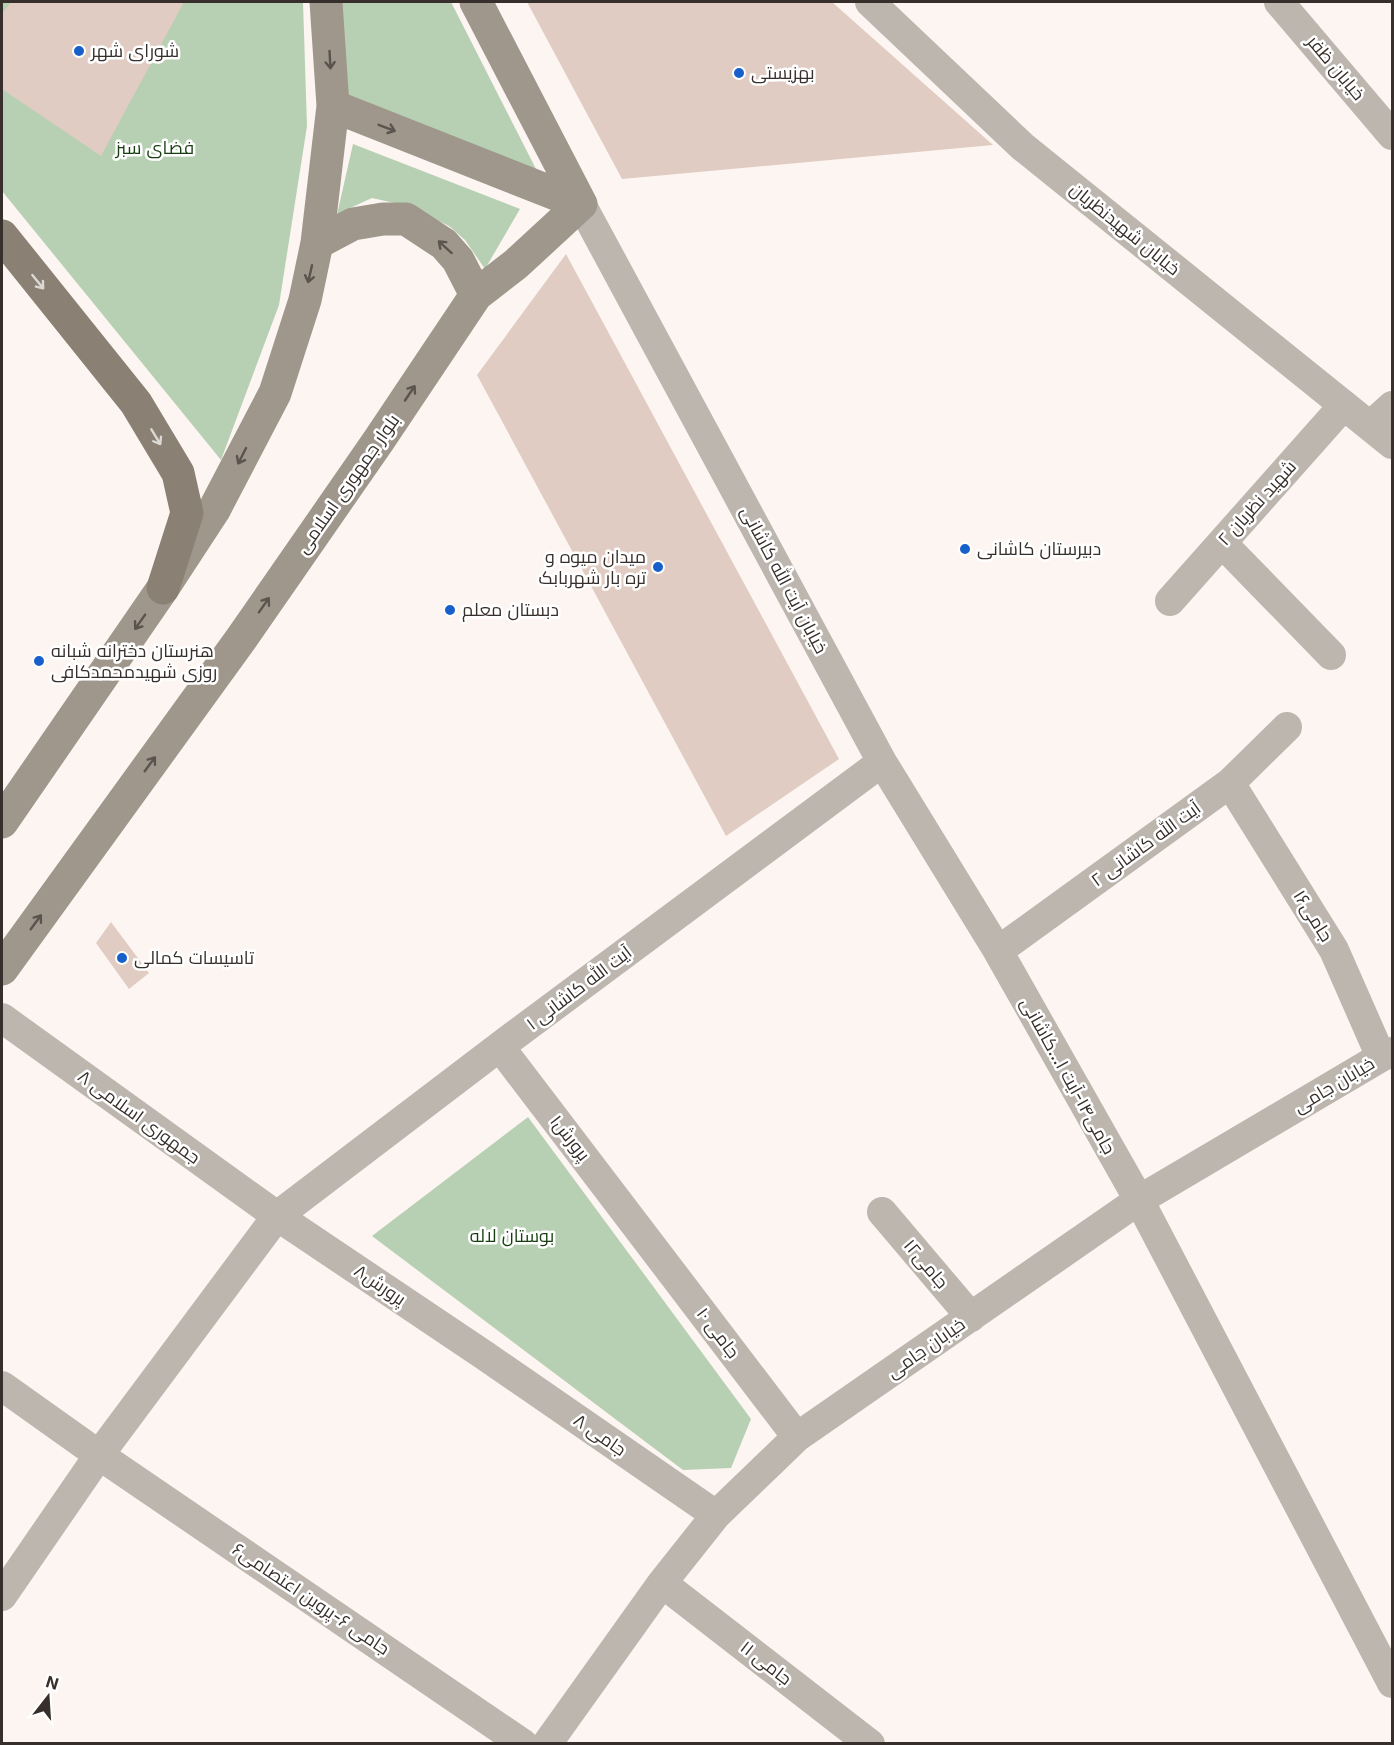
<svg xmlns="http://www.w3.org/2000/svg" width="1394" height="1745" viewBox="0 0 1394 1745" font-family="Inter,Cairo,sans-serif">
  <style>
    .green { fill: #b7d0b3 }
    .building { fill: #e0ccc2 }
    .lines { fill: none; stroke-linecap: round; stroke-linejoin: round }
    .street { stroke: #bcb6af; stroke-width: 30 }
    .secondary { stroke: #9f978c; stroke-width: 33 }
    .primary { stroke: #8a8073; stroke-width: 33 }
    .oneway { stroke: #5b534d }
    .oneway2 { stroke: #dcd9d5 }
    .poi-dot { fill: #175fca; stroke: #fff; stroke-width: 2 }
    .labels { text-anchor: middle; stroke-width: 5; stroke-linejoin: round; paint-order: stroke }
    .poi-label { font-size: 18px; fill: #372f2b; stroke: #fff; text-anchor: start }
    .street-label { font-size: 18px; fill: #372f2b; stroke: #fff }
    .park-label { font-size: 18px; fill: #163e10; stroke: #fff }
  </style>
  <rect width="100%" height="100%" fill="#fdf5f1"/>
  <!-- green -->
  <path class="green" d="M2 2H303L307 126 279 305 221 460 2 191Z
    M330 2H451L537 171 343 106Z
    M353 144 520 209 485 269 465 240 449 226 408 206 372 198 348 209 336 219Z
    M528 1117 751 1419 731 1468 683 1470 372 1236Z"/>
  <!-- building -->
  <path class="building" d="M11 2H184L101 156 2 89V14Z
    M527 2H832L993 145 622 179Z
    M566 254 839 759 726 836 477 375Z
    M111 922 149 973 129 989 96 943Z"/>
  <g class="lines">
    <!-- street -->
    <path class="street" d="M870 2 1023 147 1392 444
      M1279 2 1392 135
      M581 204 882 762 998 951 1139 1200 1392 1683
      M1370 426 1392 406
      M1222 543 1331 655
      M1170 601 1344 405
      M1230 783 1334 950 1381 1057
      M998 951 1230 783 1287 727
      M2 1018 277 1216 484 1355 716 1515
      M500 1047 797 1437
      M882 1212 971 1317
      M2 1386 99 1455 523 1744
      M662 1583 870 1744
      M2 1596 99 1455 277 1216 507 1041 882 762
      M547 1744 662 1583 716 1515 797 1437 1139 1200 1381 1057 1392 1052"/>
    <!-- secondary -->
    <path class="secondary" d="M333 106 581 204
      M317 243 353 224 383 219H406L444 244 458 260 476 295
      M2 822 163 588 214 510 275 393 305 300 317 243 333 106 326 2
      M2 969 241 639 379 440 476 295 516 264 581 204 476 2"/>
    <!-- primary -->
    <path class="primary" d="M2 236 136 403 178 473 187 513 163 588"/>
  </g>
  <!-- one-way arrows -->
  <defs><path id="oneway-shaft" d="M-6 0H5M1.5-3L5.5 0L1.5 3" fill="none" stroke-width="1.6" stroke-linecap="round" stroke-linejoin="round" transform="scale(1.5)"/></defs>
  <g class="oneway">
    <use href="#oneway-shaft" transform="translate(330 60) rotate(87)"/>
    <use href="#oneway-shaft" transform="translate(387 128) rotate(21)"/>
    <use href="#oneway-shaft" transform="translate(445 247) rotate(-138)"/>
    <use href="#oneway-shaft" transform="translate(310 274) rotate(103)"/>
    <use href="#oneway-shaft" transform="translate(410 393) rotate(-56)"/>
    <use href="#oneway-shaft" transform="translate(242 456) rotate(117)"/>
    <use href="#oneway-shaft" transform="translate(264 605) rotate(-55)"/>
    <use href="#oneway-shaft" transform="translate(140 622) rotate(125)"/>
    <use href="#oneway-shaft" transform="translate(150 764) rotate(-54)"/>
    <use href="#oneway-shaft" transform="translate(36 922) rotate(-54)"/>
  </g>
  <g class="oneway2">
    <use href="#oneway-shaft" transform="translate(38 282) rotate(51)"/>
    <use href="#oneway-shaft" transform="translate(156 437) rotate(59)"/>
  </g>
  <!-- markers -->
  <g class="poi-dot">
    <circle cx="79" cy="51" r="6"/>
    <circle cx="739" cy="73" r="6"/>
    <circle cx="965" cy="549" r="6"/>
    <circle cx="658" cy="567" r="6"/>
    <circle cx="450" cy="610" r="6"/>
    <circle cx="39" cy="661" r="6"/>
    <circle cx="122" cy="958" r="6"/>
  </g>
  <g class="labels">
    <!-- poi labels -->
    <g class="poi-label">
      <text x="91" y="57">شورای شهر</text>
      <text x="751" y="79">بهزیستی</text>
      <text x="977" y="555">دبیرستان کاشانی</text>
      <text x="646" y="563" text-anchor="end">میدان میوه و<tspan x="646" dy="21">تره بار شهربابک</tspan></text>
      <text x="462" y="616">دبستان معلم</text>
      <text x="51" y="657">هنرستان دخترانه شبانه<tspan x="51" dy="21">روزی شهیدمحمدکافی</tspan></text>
      <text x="134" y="964">تاسیسات کمالی</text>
    </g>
    <!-- street labels -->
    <g class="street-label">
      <text transform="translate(1336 68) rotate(50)" y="6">خیابان ظفر</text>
      <text transform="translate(1125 229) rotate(39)" y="6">خیابان شهیدنظریان</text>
      <text transform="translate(348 484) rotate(-55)" y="6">بلوار جمهوری اسلامی</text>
      <text transform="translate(1257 503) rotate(-48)" y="6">شهید نظریان ۲</text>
      <text transform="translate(784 580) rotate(62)" y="6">خیابان آیت الله کاشانی</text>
      <text transform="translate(1146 844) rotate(-36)" y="6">آیت الله کاشانی ۲</text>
      <text transform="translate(1313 916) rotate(58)" y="6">جامی۱۶</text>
      <text transform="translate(579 988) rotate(-37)" y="6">آیت الله کاشانی ۱</text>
      <text transform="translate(1068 1076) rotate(61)" y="6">جامی۱۴-آیت ا...کاشانی</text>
      <text transform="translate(1334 1085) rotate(-31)" y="6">خیابان جامی</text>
      <text transform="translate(139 1117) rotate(36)" y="6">جمهوری اسلامی ۸</text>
      <text transform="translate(570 1138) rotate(52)" y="6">پرورش۱</text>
      <text transform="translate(926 1264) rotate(50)" y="6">جامی۱۲</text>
      <text transform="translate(380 1285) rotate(34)" y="6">پرورش۸</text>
      <text transform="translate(718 1333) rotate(53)" y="6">جامی ۱۰</text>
      <text transform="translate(926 1348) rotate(-35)" y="6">خیابان جامی</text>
      <text transform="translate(600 1435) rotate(35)" y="6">جامی ۸</text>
      <text transform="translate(311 1599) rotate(34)" y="6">جامی ۶-پروین اعتصامی۶</text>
      <text transform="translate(766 1663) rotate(38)" y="6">جامی ۱۱</text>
    </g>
    <!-- park labels -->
    <g class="park-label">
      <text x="155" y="154">فضای سبز</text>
      <text x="512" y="1242">بوستان لاله</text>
    </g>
  </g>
  <!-- border -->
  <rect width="1394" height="1745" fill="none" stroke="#372f2b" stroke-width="6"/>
  <!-- north arrow -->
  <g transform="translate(48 1697) rotate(17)" stroke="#ffffff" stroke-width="4.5" paint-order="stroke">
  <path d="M0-4.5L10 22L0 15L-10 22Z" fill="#372f2b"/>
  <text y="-9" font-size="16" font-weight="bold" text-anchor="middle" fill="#372f2b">N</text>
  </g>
</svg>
